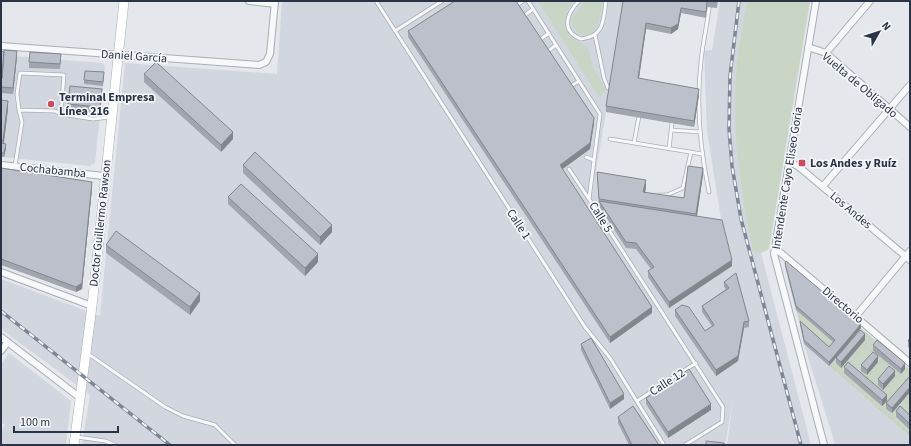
<svg xmlns="http://www.w3.org/2000/svg" width="911" height="446" viewBox="0 0 911 446" font-family="'Source Sans 3',sans-serif">
  <style>
    .built { fill: #d2d6de }
    .green { fill: #c9d6c5 }
    .lines { fill: none; stroke-linecap: round; stroke-linejoin: round }
    .lane-casing { stroke: #a9aeb7; stroke-width: 4.5 }
    .street-casing { stroke: #a9aeb7; stroke-width: 8 }
    .secondary-casing { stroke: #a9aeb7; stroke-width: 10 }
    .path { stroke: #c2c5cb; stroke-width: 1; stroke-dasharray: 3 3; stroke-linecap: butt }
    .lane { stroke: #f7f8fa; stroke-width: 3 }
    .street { stroke: #f7f8fa; stroke-width: 6 }
    .secondary { stroke: #fff; stroke-width: 9 }
    .rail-casing { stroke: #7d8696; stroke-width: 3.5 }
    .rail { stroke: #f4f6f9; stroke-width: 2; stroke-dasharray: 6; stroke-linecap: butt }
    .wall { fill: #a1a5ae }
    .shaded-wall { fill: #83868d }
    .building { fill: #bbc0ca; stroke: #83868d }
    .poi-dot { fill: #d1495b; stroke: #f4f6f9; stroke-width: 1.5 }
    .labels { text-anchor: middle; stroke-width: 3.5; stroke-linejoin: round; paint-order: stroke }
    .street-label { font-size: 12px; fill: #2b3445; stroke: #f4f6f9 }
    .poi-label { font-size: 12px; font-weight: bold; fill: #2b3445; stroke: #f4f6f9; text-anchor: start }
  </style>
  <rect width="100%" height="100%" fill="#e4e7ec"/>
  <!-- built -->
  <path class="built" d="M282 1H625L596 171 599 206 722 225 707 131 704 51 712 50 720 1H747L737 61 736 122 753 251 761 253 811 445H727L733 401 725 445H82L90 395 1 329V279L100 316 125 63 277 74Z
    M1 55 102 63 105 66 95 163 90 166 1 157Z
    M804 344 910 437V445L835 444Z
    M9 353 71 401 66 445H1V431L5 425 1 422V365Z"/>
  <!-- green -->
  <path class="green" d="M538 1H573L567 11 565 27 572 38 588 47 593 67 606 90 602 95 599 97Z
    M585 1H603C600 19 596 50 572 27L571 19Z
    M747 1H810L769 249 761 253 753 251C740 190 731 124 737 61 739 41 744 21 747 1Z
    M796 310 835 344 829 351 800 325Z
    M861 328 910 370V421L896 417 910 430V437L829 366Z"/>
  <g class="lines">
    <!-- lane casing -->
    <g class="lane-casing">
      <path id="lane" d="M376 1 585 327 610 358 664 445
        M528 1 600 114 589 199 723 407 722 422 685 445
        M579 1C567 13 560 31 581 39 605 36 603 20 606 1
        M517 5 523 1
        M524 16 533 9
        M395 31 442 1
        M595 35 604 78 608 88
        M541 39 549 33
        M548 51 556 45
        M571 86 579 81
        M19 110 17 94 20 73 64 75 61 114
        M671 130 700 132
        M610 139 702 154
        M634 143 639 116
        M669 149 672 123
        M586 157 594 160
        M15 166 22 122 19 110 55 111 61 114 93 119 111 117
        M569 169 589 199
        M709 192C700 149 696 105 701 61 703 41 708 21 710 1
        M659 195H667L683 188 691 152
        M87 353 165 407 183 416 215 425 235 445
        M637 401 696 363
        M77 437 105 441 115 445"/>
    </g>
    <!-- street casing -->
    <g class="street-casing">
      <path id="street" d="M249 1 275 4
        M816 1 774 254 824 445
        M1 46 259 65 266 62 270 54 275 1
        M808 47 826 53 910 127
        M826 53 870 1
        M790 162 799 167 910 260
        M1 165 104 176
        M823 186 910 85
        M775 248 910 363
        M1 272 92 306
        M856 316 910 251
        M1 337 79 397
        M1 351 8 342"/>
    </g>
    <!-- secondary casing -->
    <g class="secondary-casing">
      <path id="secondary" d="M74 445 92 306 124 1"/>
    </g>
    <!-- path -->
    <path class="path" d="M865 346 872 352
      M878 356 889 366
      M836 360 831 366 910 435
      M850 363 871 338
      M894 371 906 380
      M867 378 882 361
      M872 382 891 398
      M884 392 898 375
      M901 408 910 398
      M892 419 897 414"/>
    <!-- lane -->
    <use href="#lane" class="lane"/>
    <!-- street -->
    <use href="#street" class="street"/>
    <!-- secondary -->
    <use href="#secondary" class="secondary"/>
    <!-- rail casing -->
    <g class="rail-casing">
      <path id="rail" d="M739 1 730 76 729 129 732 166 741 219 801 445
        M1 311 170 445"/>
    </g>
    <!-- rail -->
    <use href="#rail" class="rail"/>
  </g>
  <!-- wall -->
  <path class="wall" d="M623 1H718L717 8 707 7 706 18 681 13 678 29 671 34 646 29 639 79 699 95 694 127 606 112V106Z
    M408 31 594 123 590 149 562 169 652 313 610 343 408 37Z
    M1 51 17 56 13 94 1 93Z
    M61 60 60 69 29 68V62Z
    M144 74 233 139 221 152 144 82Z
    M104 76 103 86 84 84V80Z
    M102 95 100 113 68 110V104Z
    M1 100 8 109 4 144 6 148 4 157H1Z
    M243 165 332 232 320 245 243 173Z
    M1 168 92 188 82 289 76 292 1 265Z
    M597 172 646 188 645 193 684 198 703 175 697 216 732 266 669 308 648 277V271L651 269 636 249 626 248 599 206Z
    M228 197 318 262 305 276 228 204Z
    M106 245 200 301 190 315 106 253Z
    M785 263 861 328 829 366 804 344 800 325V321L829 347 833 342 796 310 785 266Z
    M736 273 749 321V327L744 328 738 361 716 376 675 316V310L705 331 712 326 702 312V306L726 289 724 287V282Z
    M910 338V349L908 347V341Z
    M865 340 841 368 836 363V358Z
    M581 344 624 399 610 409 581 350Z
    M873 345 905 369 901 374 873 351Z
    M878 362 867 375 861 371V365Z
    M844 367 887 401 882 406 844 373Z
    M895 376 883 390 878 385V379Z
    M910 376V392L892 413 886 409V403Z
    M646 398 711 410 668 438 646 404Z
    M896 411 910 415V430L896 417Z
    M618 417 659 445H629L618 423Z"/>
  <!-- shaded-wall -->
  <path class="shaded-wall" d="M681 8V13L678 29 671 34V28Z
    M646 23V29L638 84V78Z
    M17 51V56L13 94V88Z
    M102 89V95L100 113V107Z
    M699 89V95L694 127V121Z
    M8 101V109L3 148V140Z
    M594 118V123L590 149 560 171V165Z
    M233 132V139L221 152V145Z
    M6 144V148L4 157V153Z
    M703 168V175L696 222V214Z
    M646 180V188L643 200V192Z
    M92 182V188L82 289 76 292V287Z
    M332 225V232L320 245V237Z
    M318 254V262L305 276V268Z
    M732 260V266L669 308V302Z
    M200 293V301L190 315V307Z
    M652 307V313L610 343V337Z
    M744 322V328L738 361 716 376V370Z
    M861 324V328L829 366V362Z
    M865 334V340L841 368V362Z
    M878 356V362L867 375V370Z
    M905 363V369L901 374V369Z
    M895 371V376L883 390V384Z
    M910 387V392L892 413V408Z
    M624 394V399L610 409V403Z
    M887 395V401L882 406V400Z
    M711 404V410L668 438V432Z"/>
  <!-- building -->
  <path class="building" d="M455 1H516L594 118 590 143 560 165 652 307 610 337 408 31Z
    M623 1H718L717 2 707 1 706 12 681 8 678 24 671 28 646 23 638 78 699 89 694 121 606 106Z
    M4 50 17 51 13 88 1 87V78H2Z
    M1 51 4 52 2 78H1Z
    M30 52 61 54 60 64 29 62Z
    M156 62 233 132 221 145 144 74Z
    M85 71 104 72 103 82 84 80Z
    M70 86 102 89 100 107 68 104Z
    M1 100 8 101 3 140H1Z
    M1 143 6 144 4 153H1Z
    M255 152 332 225 320 237 243 165Z
    M688 166 703 168 696 214 599 199 597 172 646 180 643 192 684 198Z
    M1 168 92 182 82 283 76 287 1 259Z
    M241 184 318 254 305 268 228 197Z
    M599 201 722 220 732 260 669 302 648 271 654 267 636 243 626 242Z
    M116 231 200 293 190 307 106 245Z
    M786 261 861 324 829 362 804 340 800 321 829 347 835 340 796 306 785 263Z
    M736 273 749 321 744 322 738 356 716 370 675 310 682 305 689 307 705 331 714 325 702 306 729 288 724 282Z
    M860 330 865 334 841 362 836 358Z
    M591 338 624 394 610 403 581 344Z
    M910 338V343L908 341Z
    M877 340 905 363 901 369 873 345Z
    M873 352 878 356 867 370 861 365Z
    M848 362 887 395 882 400 844 367Z
    M889 366 895 371 883 384 878 379Z
    M689 369 711 404 668 432 646 398Z
    M910 376V387L892 408 886 403Z
    M633 406 659 445H632L618 417Z
    M900 406 910 415V424L896 411Z
    M706 441 724 443V445H706Z"/>
  <!-- markers -->
  <g class="poi-dot">
    <circle cx="51" cy="104" r="4"/>
    <rect x="798" y="159" width="8" height="8" rx="2"/>
  </g>
  <g class="labels">
    <!-- street labels -->
    <g class="street-label">
      <text transform="translate(134 56) rotate(4)" y="4">Daniel García</text>
      <text transform="translate(860 85) rotate(40)" y="4">Vuelta de Obligado</text>
      <text transform="translate(53 170) rotate(6)" y="4">Cochabamba</text>
      <text transform="translate(787 178) rotate(-81)" y="4">Intendente Cayo Eliseo Goria</text>
      <text transform="translate(851 210) rotate(40)" y="4">Los Andes</text>
      <text transform="translate(601 217) rotate(58)" y="4">Calle 5</text>
      <text transform="translate(100 223) rotate(-84)" y="4">Doctor Guillermo Rawson</text>
      <text transform="translate(519 224) rotate(57)" y="4">Calle 1</text>
      <text transform="translate(843 305) rotate(40)" y="4">Directorio</text>
      <text transform="translate(667 382) rotate(-33)" y="4">Calle 12</text>
    </g>
    <!-- poi labels -->
    <g class="poi-label">
      <text x="59" y="101">Terminal Empresa<tspan x="59" dy="14">Línea 216</tspan></text>
      <text x="810" y="167">Los Andes y Ruíz</text>
    </g>
  </g>
  <!-- border -->
  <rect width="911" height="446" fill="none" stroke="#2b3445" stroke-width="4"/>
  <!-- north arrow -->
  <g transform="translate(879 32) rotate(51)" stroke="#f4f6f9" stroke-width="3" paint-order="stroke">
  <path d="M0-3L7 15L0 10L-7 15Z" fill="#2b3445"/>
  <text y="-6" font-size="11" font-weight="bold" text-anchor="middle" fill="#2b3445">N</text>
  </g>
  <!-- scale -->
  <path d="M14 426v6h104v-6" fill="none" stroke="#2b3445" stroke-width="2"/>
  <text x="20" y="426" font-size="12" fill="#2b3445" stroke="#f4f6f9" stroke-width="3" paint-order="stroke">100 m</text>
</svg>
